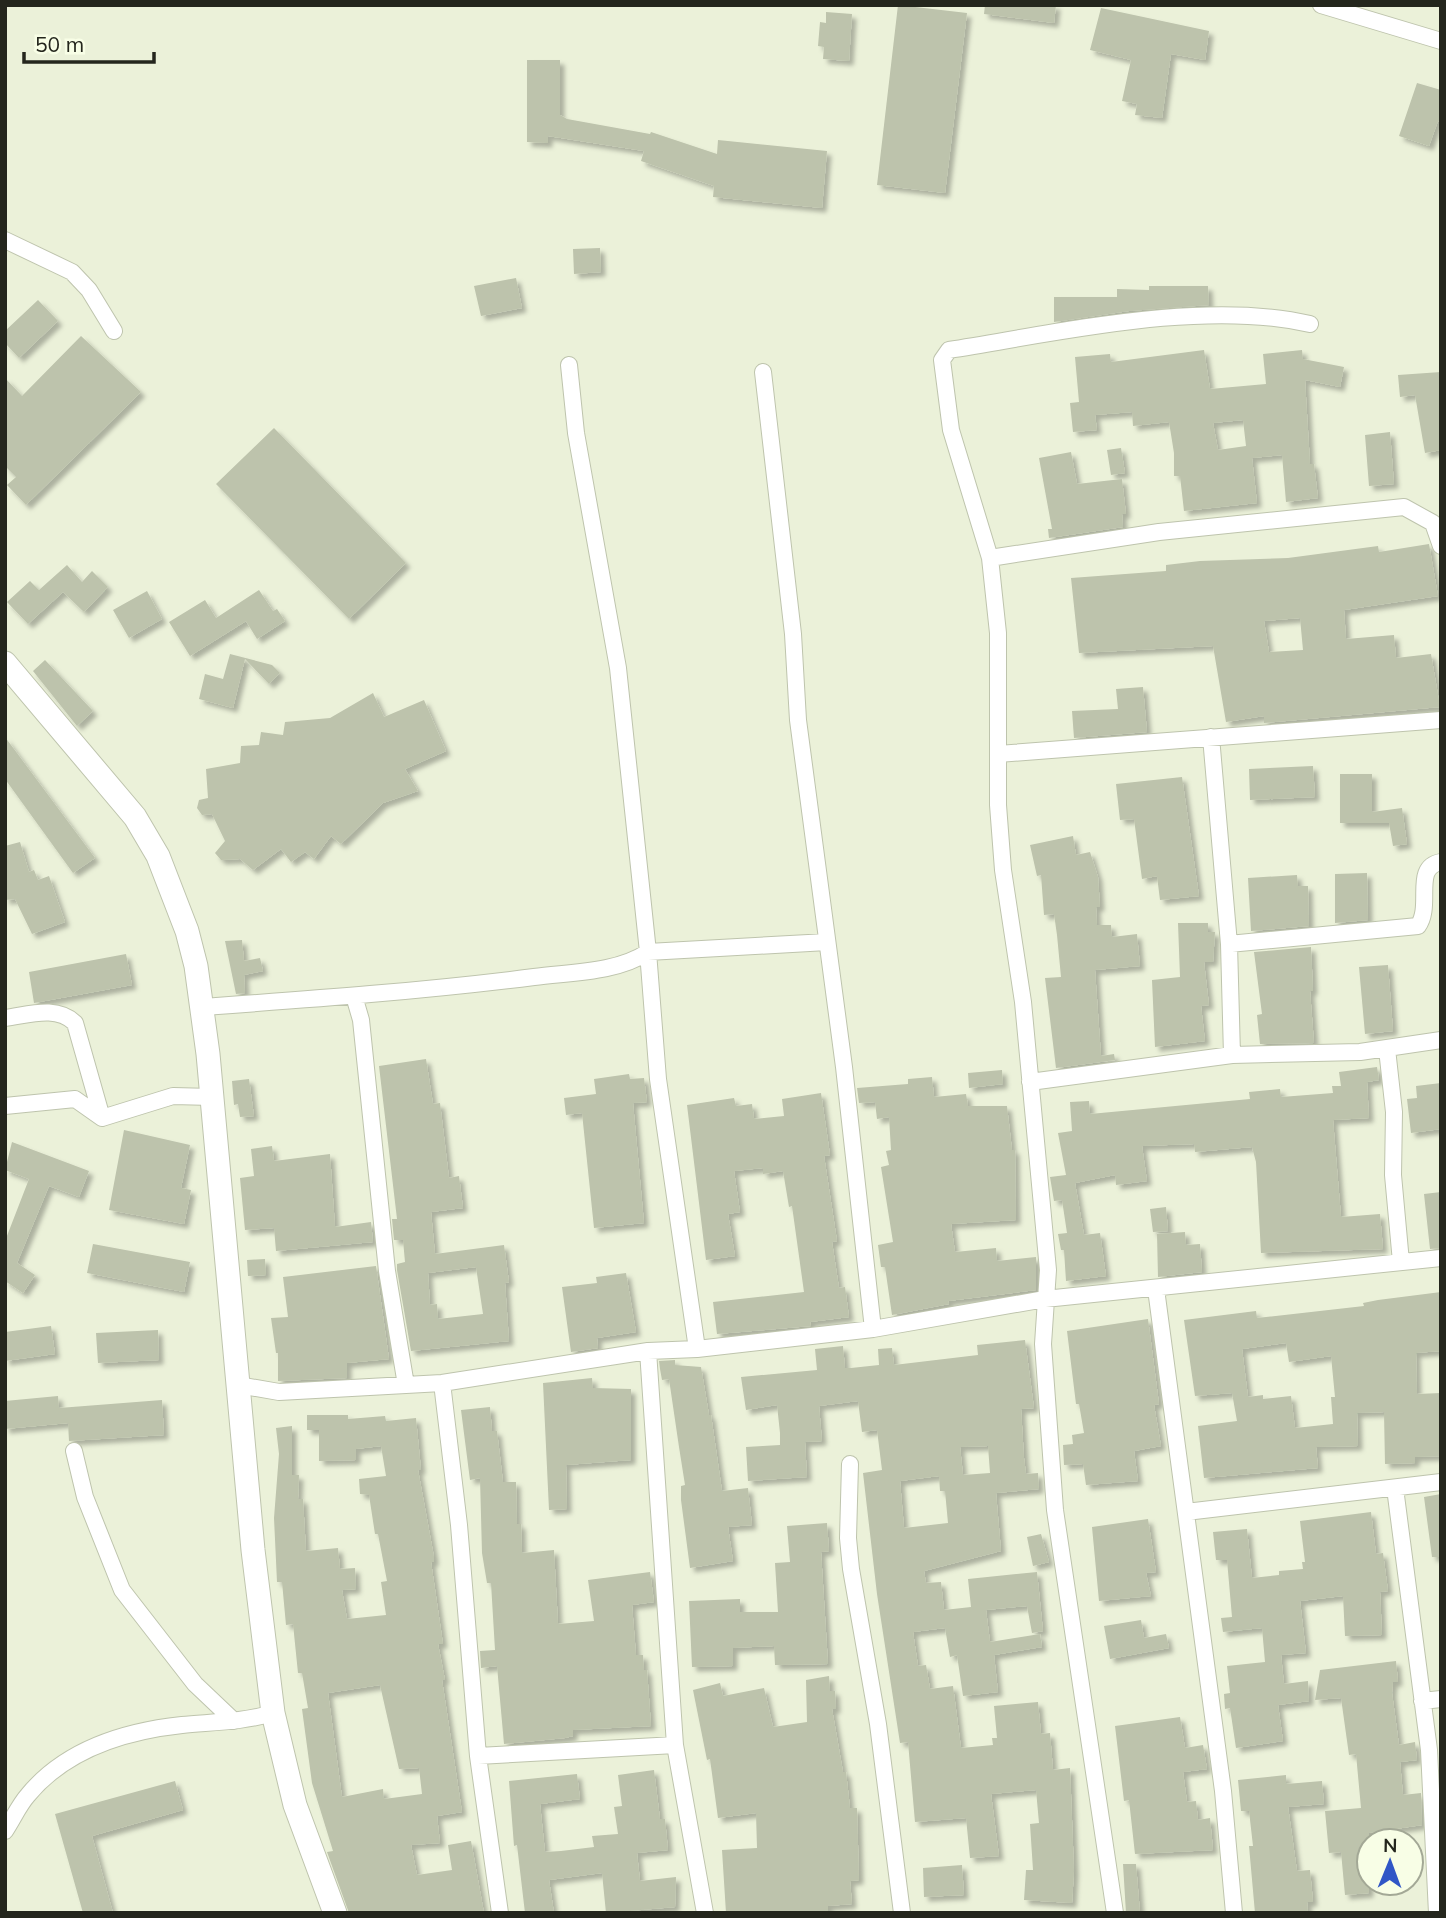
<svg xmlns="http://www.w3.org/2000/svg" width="1446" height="1918" viewBox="0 0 1446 1918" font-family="Mulish,sans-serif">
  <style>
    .building { fill: #bdc3ac; fill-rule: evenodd; filter: url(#shadow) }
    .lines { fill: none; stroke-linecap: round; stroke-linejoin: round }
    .street-casing { stroke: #bec4ad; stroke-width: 18 }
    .secondary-casing { stroke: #bec4ad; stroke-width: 25 }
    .street { stroke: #fff; stroke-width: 16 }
    .secondary { stroke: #fff; stroke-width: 23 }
  </style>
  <defs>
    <filter id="shadow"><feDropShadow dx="4.5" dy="4.5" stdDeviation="2" flood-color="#0004"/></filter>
  </defs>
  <rect width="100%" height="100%" fill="#ebf1d9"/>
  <!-- building -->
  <path class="building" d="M898 5 967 13 945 193 877 185Z
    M985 5H1056L1054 23 984 14Z
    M1101 8 1209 31 1205 60 1171 54 1162 118 1135 115 1137 104 1122 101 1131 60 1090 50Z
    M826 12 852 14 849 61 823 59 824 47 818 46 820 22 826 23Z
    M527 60H560V115L567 119 650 134 651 132 717 154 718 140 827 151 822 208 713 197 714 186 641 161 644 151 548 136V143L527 142Z
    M1417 83 1441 90V122L1438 121 1429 146 1399 136Z
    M600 248 601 272 574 274 573 249Z
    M516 278 522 308 481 316 474 286Z
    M1149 286H1208L1209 305 1129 311 1054 322V297H1117V289L1149 290Z
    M38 300 58 321 19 358 5 343V331Z
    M81 336 141 392 26 505 7 485 16 477 5 466V378L22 396Z
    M1204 350 1210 389 1266 384 1263 354 1302 350 1303 359 1344 367 1340 387 1305 380 1310 464H1314L1318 498 1286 502 1282 455 1252 458 1257 503 1184 511 1180 476H1174V453L1169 422 1133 426 1132 412 1095 415 1097 430 1073 432 1070 403 1079 402 1075 357 1110 354 1111 362ZM1243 420 1246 446 1218 450 1213 423Z
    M1441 372V450L1425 453 1415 395 1400 397 1398 375Z
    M274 428 406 563 349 619 216 484Z
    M1390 432 1394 484 1369 486 1365 435Z
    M1121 448 1125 473 1111 475 1107 450Z
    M1071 452 1077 484 1122 479 1126 514H1122L1123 527 1049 538 1048 529H1052L1039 458Z
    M1429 544 1438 596 1344 610 1346 639 1394 635 1396 658 1431 654 1440 707 1264 723V716L1226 722 1213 646 1079 653 1071 578 1166 571V565L1200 561 1288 558 1378 546 1379 552ZM1300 618 1303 650 1269 652 1264 621Z
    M67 565 82 582 92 571 108 587 84 612 63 592 28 624 7 602 30 581 39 590Z
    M259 590 273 611 277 609 285 621 257 639 246 621 190 656 169 622 205 600 216 618Z
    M147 591 162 619 129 638 113 610Z
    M230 654 272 665 280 673 269 684 245 659 233 708 199 699 205 674 223 679Z
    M45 660 93 711 77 726 33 671Z
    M1143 687 1147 732 1074 738 1072 711 1118 709 1116 689Z
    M373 693 384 717 424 700 446 751 405 769 418 791 383 803 341 844 331 836 314 859 305 852 291 862 281 849 253 870 240 859 221 860 215 853 225 841 212 814 202 815 197 808 199 800 208 798 206 769 240 763 241 746 259 745 261 732 283 735 285 722 330 718Z
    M5 737 95 858 73 873 5 779Z
    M1313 766 1315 797 1250 800 1249 769Z
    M1340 774H1372V812L1402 808 1407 844 1393 846 1389 823H1340Z
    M1182 777 1199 896 1160 900 1157 876 1142 879 1134 819 1120 820 1116 784Z
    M1073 836 1076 855 1090 852 1098 877 1100 907H1096L1097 925H1111L1112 937 1137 934 1140 966 1095 970 1101 1056 1114 1054 1115 1060 1056 1068 1045 978 1061 977 1057 935 1054 914 1044 915 1041 875 1037 876 1030 845Z
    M20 842 29 872 34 870 38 880 49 876 65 922 32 934 15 899 5 900V846Z
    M1367 873 1368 920 1335 923V874Z
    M1297 875 1298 886H1308L1309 926 1251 931 1248 878Z
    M1178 923H1208V932H1215L1213 962H1204L1209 1005 1201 1006 1205 1041 1155 1047 1152 980 1180 977Z
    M242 940 244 961 260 958 263 971 244 975 245 993 236 994 225 941Z
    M1311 947 1313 991H1310L1314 1043 1260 1044 1257 1015 1262 1014 1254 952Z
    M126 954 132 985 34 1003 29 972Z
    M1388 965 1393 1031 1365 1034 1359 967Z
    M426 1059 433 1104 440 1103 449 1178 459 1176 463 1208 431 1212 435 1254 504 1245 509 1282 505 1283 509 1341 411 1351 397 1270V1264L405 1262 403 1240H394L392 1219H397L379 1066ZM476 1267 483 1314 438 1319 437 1304 430 1305 428 1273Z
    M1377 1067 1379 1080 1367 1082 1369 1118 1333 1120 1341 1217 1380 1214 1383 1249 1261 1253 1256 1162 1252 1147 1195 1152 1194 1144 1142 1146 1147 1181 1116 1185 1115 1175 1075 1183 1084 1235 1100 1233 1106 1276 1066 1281 1064 1250H1061L1058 1234 1067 1233 1062 1200 1054 1201 1050 1177 1066 1175 1058 1133 1072 1131 1070 1102 1089 1101 1090 1114 1250 1099 1249 1092 1280 1089 1281 1097 1333 1093 1332 1086H1341L1339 1072Z
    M1002 1070 1003 1084 969 1088 968 1073Z
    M629 1074 630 1079 644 1078 647 1102 633 1103 644 1223 594 1228 582 1113 566 1115 564 1098 596 1094 594 1079Z
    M932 1077 934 1097 966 1094 968 1106H1007L1012 1150H1015L1016 1220 951 1224 955 1252 996 1248 997 1261 1036 1257V1290L948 1301 949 1304 892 1315 885 1267H881L878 1245 893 1242 881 1167 889 1165 886 1151 891 1150 889 1117 877 1119 875 1102 859 1103 857 1088 908 1084V1079Z
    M249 1079 254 1116 240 1117 238 1104 234 1105 232 1081Z
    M1441 1083V1129L1411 1133 1407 1099 1417 1098 1416 1086Z
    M821 1093 830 1155 824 1156 837 1241 832 1242 839 1288 845 1287 849 1317 810 1322 811 1326 717 1334 713 1302 804 1292 792 1206 789 1207 783 1171 763 1174V1168L734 1171 740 1212 728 1214 735 1256 706 1260 687 1105 734 1098 736 1106 752 1104 754 1119 784 1116 782 1099Z
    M124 1130 190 1145 181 1188 191 1190 184 1224 109 1210Z
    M12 1142 89 1171 79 1197 49 1186 17 1263 35 1275 23 1293 5 1281V1241L29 1179 5 1170Z
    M272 1146 274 1161 330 1154 335 1227 371 1222 373 1242 276 1251 274 1228 245 1230 240 1178 254 1176 251 1149Z
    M1441 1192V1248L1430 1249 1424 1194Z
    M1166 1207 1168 1231 1153 1232 1150 1209Z
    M1185 1232 1186 1245 1200 1244 1202 1272 1158 1277 1157 1234Z
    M93 1244 190 1262 184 1292 87 1273Z
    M265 1259 266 1275 248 1276 247 1260Z
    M376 1266 389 1359 347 1363V1378L278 1381V1353H276L271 1318 288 1317 283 1277Z
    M626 1273 636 1332 597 1338 598 1348 571 1352 562 1287 597 1283 596 1277Z
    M1441 1292 1440 1351 1416 1353 1417 1394 1441 1393V1456L1415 1457V1463L1385 1464 1384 1412 1357 1413 1358 1446 1316 1447 1318 1468 1204 1478 1198 1426 1237 1421 1232 1393 1195 1396 1184 1320 1256 1311 1257 1318 1364 1306 1363 1303 1378 1300ZM1286 1343 1289 1362 1331 1356 1335 1397H1331L1333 1424 1295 1428 1291 1396 1263 1399V1395L1248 1397 1242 1349Z
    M1148 1319 1159 1404 1154 1405 1161 1446 1134 1451 1138 1481 1086 1485 1083 1464 1064 1465 1063 1445 1073 1444 1072 1435 1084 1433 1079 1404H1076L1067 1331Z
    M51 1326 55 1354 5 1361V1332Z
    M158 1330 159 1360 98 1363 96 1333Z
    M1025 1340 1034 1408 1021 1409 1024 1458 1026 1474 1038 1473 1039 1489 996 1493 1001 1551 924 1571 926 1583 941 1582 944 1610 971 1607 968 1579 1037 1572 1043 1631 1032 1633 1027 1606 986 1610 990 1642 1040 1634 1042 1647 994 1655 998 1692 963 1696 957 1655 950 1657 945 1628 913 1632 918 1666 926 1665 930 1689 953 1686 961 1748 993 1745 992 1738H997L994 1706 1038 1702 1041 1734 1050 1733 1053 1770 1070 1768 1074 1871 1072 1903 1024 1900 1026 1870H1033L1030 1824 1039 1823 1036 1790 991 1794 999 1856 970 1858 966 1818 915 1822 908 1742 900 1743 877 1594 863 1473 882 1470 877 1430 862 1432 858 1401 819 1406 822 1441 805 1442 807 1477 748 1481 746 1447 780 1445V1433L777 1405 746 1410 741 1377 817 1370 815 1349 843 1346 845 1368H851L879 1365 878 1349 892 1348 894 1365 978 1355 977 1345ZM988 1446 990 1473 963 1475 960 1447ZM939 1476 940 1491H945L948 1523 904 1528 900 1481Z
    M675 1360V1365L701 1367 709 1415H711L722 1491 748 1488 752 1525 728 1527 733 1561 690 1568 681 1500V1486L685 1485 679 1447 669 1379 662 1380 660 1369 659 1361Z
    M592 1378 593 1388 631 1389V1460L566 1465 567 1509 549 1510 543 1383Z
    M58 1396 59 1408 162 1400 164 1435 69 1441 68 1423 5 1429V1401Z
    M490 1407 492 1431H497L503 1482H516L517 1524H521L522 1553 554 1550 558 1624 594 1621 588 1580 650 1572 654 1602 632 1605 636 1655H643L644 1670H647L651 1726 573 1730V1736L565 1738 504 1744 497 1666 481 1668 480 1651 495 1650 491 1583H487L482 1553 480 1478 470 1480 461 1410Z
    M307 1415H348V1419L385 1416 386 1421 416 1418 421 1470H418L434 1557V1562H431L443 1644H438L445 1680H442L462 1812 437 1816 440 1843 411 1845 417 1875 452 1870 448 1845 471 1841 484 1913H349L327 1852 333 1851 312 1783 302 1709 308 1708 302 1673H298L293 1624 286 1625 282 1582H277L274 1518 279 1454 276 1428 292 1426V1475H299L298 1499H303L306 1551 338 1548 340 1569 355 1568 356 1589 342 1590 347 1619 386 1615 381 1582 387 1581 378 1534H375L369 1495 360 1494 359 1479 386 1476 381 1446 356 1449V1460L319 1461V1430H307ZM380 1685 399 1769 419 1768 422 1794 384 1799 383 1789 342 1797 328 1693Z
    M1441 1494V1557H1432L1424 1497Z
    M1371 1512 1376 1554 1383 1553 1388 1591 1380 1592 1382 1635 1345 1636 1343 1596 1300 1601 1306 1653 1281 1655 1284 1684 1308 1681 1309 1701 1278 1705 1283 1741 1236 1748 1230 1708 1225 1709 1224 1694 1230 1693 1227 1666 1265 1662 1262 1628 1223 1632 1221 1618 1232 1617 1227 1560H1216L1213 1532 1247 1529 1252 1578 1279 1575V1571L1303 1569 1302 1562H1305L1300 1521Z
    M1148 1519 1156 1572 1146 1573 1151 1596 1099 1601 1092 1527Z
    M827 1523 829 1551 821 1552 828 1664 775 1665 774 1646 733 1648V1666L692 1667 689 1601 740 1599V1612H778L775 1563 790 1562 787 1526Z
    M1041 1534 1049 1562 1033 1566 1027 1537Z
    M1141 1620 1144 1638 1166 1634 1169 1648 1110 1659 1104 1626Z
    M1396 1661 1398 1682H1393L1392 1693 1399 1745 1415 1742 1417 1760 1400 1762 1403 1795 1421 1793 1422 1825 1369 1833V1893L1345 1895 1341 1852 1329 1853 1325 1811 1361 1808 1356 1754 1349 1755 1341 1698 1315 1700 1320 1670Z
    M829 1676 830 1691H835L836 1709H832L843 1772H846L850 1808H857L859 1880 850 1881 852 1904 828 1906V1913H726L722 1850 757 1848 756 1813 718 1818 710 1759 707 1760 693 1690 720 1683 723 1696 764 1688 773 1727 807 1722 806 1680Z
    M1180 1717 1185 1748 1203 1745 1207 1769 1183 1772 1187 1802 1196 1801 1198 1820 1210 1818 1213 1850 1135 1854 1129 1800 1124 1801 1115 1726Z
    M654 1770 660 1819H665L668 1850 637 1853 640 1881 676 1877 675 1907 606 1913 602 1873 549 1880 554 1913H525L517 1845 514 1846 509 1781 577 1774 580 1799 540 1804 545 1852 561 1851 594 1847 592 1836 618 1834 614 1807 622 1806 618 1775Z
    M1286 1775V1784L1322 1781 1324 1804 1288 1807 1297 1871 1310 1870 1313 1902H1307L1308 1913H1255L1249 1846H1253L1249 1811H1241L1238 1780Z
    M175 1781 183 1810 92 1836 113 1913H83L55 1814Z
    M1123 1864H1136L1140 1913H1126Z
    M962 1865 964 1895 924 1897 923 1868Z"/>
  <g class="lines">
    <!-- street casing -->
    <g class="street-casing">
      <path id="street" d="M1321 5 1441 41
        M5 240 72 272 89 290 114 331
        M569 365 576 433 618 668 648 952 658 1079 697 1349
        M763 372 793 634 798 720 844 1067 873 1329
        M990 558 1159 532 1404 507 1433 523 1441 546
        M1211 737 1229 944 1232 1055
        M998 754 1441 720
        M1229 944 1418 926C1433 905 1412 867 1441 862
        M354 996 361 1020 387 1271 406 1385
        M203 1007C313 999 424 991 534 977 571 972 616 973 648 952L827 942
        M5 1018C29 1015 56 1005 75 1023L102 1118
        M1387 1049 1394 1112 1393 1175 1401 1262
        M1030 1082 1232 1055 1360 1052 1441 1040
        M5 1106 75 1099 102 1118 173 1096 212 1097
        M1156 1289 1223 1791 1234 1913
        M648 1351 675 1745 705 1913
        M442 1383 459 1525 478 1756 500 1913
        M238 1385 279 1392 442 1383 648 1351 697 1349 873 1329 1045 1299 1441 1258
        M74 1451 85 1497 122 1590 195 1684 234 1721
        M850 1464 848 1538 851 1569 878 1724 902 1913
        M1395 1488 1429 1750 1437 1913
        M1186 1512 1441 1482
        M1422 1701 1441 1699
        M478 1756 675 1745
        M5 1831C13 1819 19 1805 28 1795 66 1749 126 1731 182 1725 212 1722 243 1722 273 1713
        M1115 1913 1055 1510 1043 1344 1048 1270 1023 1002 1003 870 998 805V633L990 558 951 430 942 360 949 350C1058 333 1202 299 1310 324"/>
    </g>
    <!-- secondary casing -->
    <g class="secondary-casing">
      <path id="secondary" d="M5 663 135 817 158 856 187 931 196 966 208 1054 253 1550 273 1713 295 1805 335 1913"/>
    </g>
    <!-- street -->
    <use href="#street" class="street"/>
    <!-- secondary -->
    <use href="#secondary" class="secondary"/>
  </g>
  <!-- border -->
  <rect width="1446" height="1918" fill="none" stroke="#24261d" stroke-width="14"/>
  <!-- north arrow -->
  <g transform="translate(1390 1862) rotate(1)"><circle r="33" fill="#f8fee6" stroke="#a3a896" stroke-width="2"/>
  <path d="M0-5L12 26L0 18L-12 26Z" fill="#3056c6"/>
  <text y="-10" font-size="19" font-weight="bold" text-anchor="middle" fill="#24261d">N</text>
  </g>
  <!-- scale -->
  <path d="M24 52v10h130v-10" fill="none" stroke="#24261d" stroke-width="3.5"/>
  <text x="35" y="52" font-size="21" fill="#24261d" stroke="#f8fee6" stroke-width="5" paint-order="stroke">50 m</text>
</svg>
